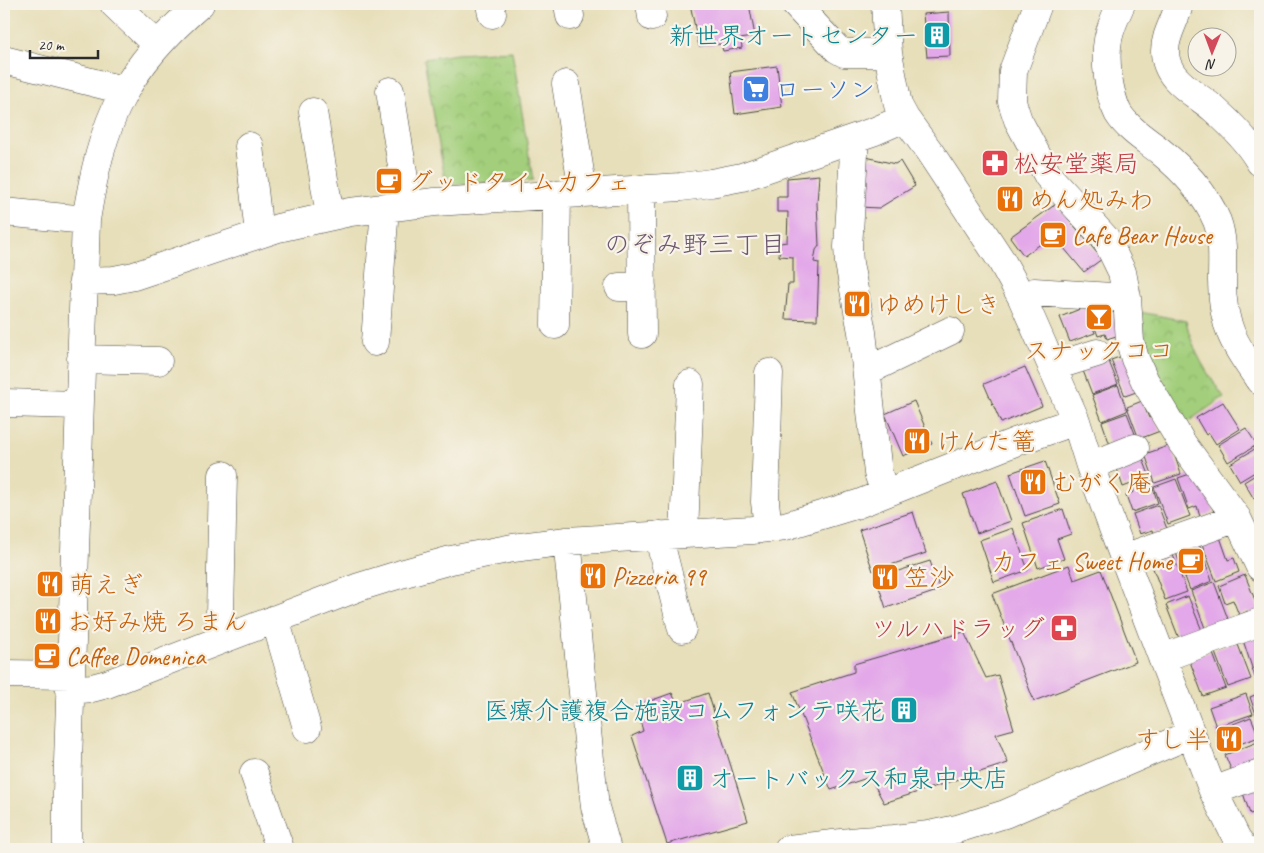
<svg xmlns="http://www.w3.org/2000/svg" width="1264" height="853" viewBox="0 0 1264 853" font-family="Caveat,'Klee One',sans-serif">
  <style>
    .park { fill: url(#park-crowns); stroke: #677d53 }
    .building { fill: #e3a8e9 }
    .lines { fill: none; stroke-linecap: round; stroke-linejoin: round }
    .minor-casing { stroke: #474640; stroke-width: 29 }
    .minor { stroke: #fff; stroke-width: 28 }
    .labels { text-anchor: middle; stroke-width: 4.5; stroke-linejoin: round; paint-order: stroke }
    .culture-label { font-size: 25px; fill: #0d838f; stroke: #f7f3e8; text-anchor: end }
    .shop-label { font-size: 25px; fill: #366cbe; stroke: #f7f3e8; text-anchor: start }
    .health-label { font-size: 25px; fill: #be3a42; stroke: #f7f3e8; text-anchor: start }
    .food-label { font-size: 25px; fill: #c56008; stroke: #f7f3e8; text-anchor: start }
    .neighbourhood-label { font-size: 26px; fill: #6b576e; stroke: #f7f3e8 }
  </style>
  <defs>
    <pattern id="park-crowns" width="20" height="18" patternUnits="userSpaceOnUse" patternTransform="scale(1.25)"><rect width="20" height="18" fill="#a3cf7b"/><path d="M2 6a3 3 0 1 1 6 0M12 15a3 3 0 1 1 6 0" fill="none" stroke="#8cb26a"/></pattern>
  </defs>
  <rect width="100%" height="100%" fill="#f7f3e8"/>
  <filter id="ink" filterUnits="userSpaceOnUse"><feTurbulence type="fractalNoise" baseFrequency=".02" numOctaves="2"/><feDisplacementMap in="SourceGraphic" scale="10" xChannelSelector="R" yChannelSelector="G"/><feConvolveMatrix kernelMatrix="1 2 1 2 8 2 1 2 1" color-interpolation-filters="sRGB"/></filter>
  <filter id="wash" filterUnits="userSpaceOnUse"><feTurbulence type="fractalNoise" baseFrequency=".0096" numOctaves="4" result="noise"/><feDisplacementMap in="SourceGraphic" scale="20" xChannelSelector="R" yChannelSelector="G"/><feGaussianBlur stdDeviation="1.12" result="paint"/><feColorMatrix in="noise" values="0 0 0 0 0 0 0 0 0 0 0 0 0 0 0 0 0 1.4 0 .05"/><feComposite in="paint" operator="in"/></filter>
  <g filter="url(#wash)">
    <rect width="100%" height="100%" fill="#e7dfba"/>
    <!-- park -->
    <path class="park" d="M512 51 533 180 446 185 424 59 457 54Z
      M1135 311 1186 321C1193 352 1206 372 1224 397L1180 427 1150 378Z"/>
    <g id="blocks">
      <!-- building -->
      <path class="building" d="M690 4H749L755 36 741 39 742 48 723 51 721 44 699 46Z
        M836 4H859V5L836 7Z
        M949 12 950 56 927 57 923 14Z
        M777 66 782 107 735 114 730 72Z
        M862 156 895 164 900 161 915 186 879 208 859 207Z
        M819 175 817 203 819 246 816 250 814 262 819 263 817 320 785 319 788 284H793V257L779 256 780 243 787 242 788 212H777V197H787V178Z
        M1056 204 1102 259 1084 272 1053 235 1024 256 1010 237Z
        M1085 307 1095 333 1070 342 1060 317Z
        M1104 309 1106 315 1114 312 1122 334 1107 339 1105 334 1098 336 1090 314Z
        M1125 355 1139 391 1125 396 1111 360Z
        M1108 359 1118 384 1092 394 1082 368Z
        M1025 367 1042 406 1001 423 984 384Z
        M1118 385 1127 411 1102 421 1092 395Z
        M914 401 932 444 903 456 885 414Z
        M1142 401 1149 418 1154 416 1160 431 1139 439 1127 407Z
        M1223 402 1240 429 1216 444 1209 433 1206 435 1196 418Z
        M1127 413 1137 439 1111 448 1102 422Z
        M1246 428 1257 445 1228 462 1218 445Z
        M1171 445 1181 474 1155 483 1145 454Z
        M1258 447 1260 451V469L1240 481 1230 464Z
        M1141 454 1150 477 1123 487 1115 463Z
        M1045 461 1060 504 1025 516 1010 473Z
        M1260 472V495L1254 499 1244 482Z
        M1193 473 1207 491 1214 512 1200 517 1197 506 1189 509 1178 478Z
        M1176 479 1190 516 1168 524 1154 487Z
        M1150 480 1158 503 1132 512 1126 495 1134 492 1132 486Z
        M997 481 1011 521 977 533 963 494Z
        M1158 505 1167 529 1154 534 1153 530 1140 534 1133 514Z
        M1063 509 1071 534 1057 539 1064 559 1038 568 1023 523Z
        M913 512 926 553 873 571 859 530Z
        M1013 528 1028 570 994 582 980 540Z
        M1220 537 1228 560 1234 558 1239 572 1216 581 1202 544Z
        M1199 544 1212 581 1190 590 1176 553Z
        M1173 555 1187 592 1165 600 1151 563Z
        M930 561 940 590 886 608 876 578Z
        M1069 565 1074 580 1101 570 1136 662 1034 701 992 594Z
        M1245 575 1259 610 1249 614 1248 611 1239 615 1233 600 1225 603 1219 586Z
        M1214 582 1228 619 1205 628 1191 591Z
        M1188 596 1203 633 1180 641 1166 605Z
        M964 632 986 678 998 675 1014 729 996 734 1008 763 884 803 870 777 831 790 792 692 854 672V664Z
        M1260 634V675L1255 677 1243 640Z
        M1237 642 1251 679 1228 687 1214 650Z
        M1212 651 1226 688 1203 696 1189 659Z
        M672 693 677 704 708 693 748 821 667 844 632 736 643 731 636 706Z
        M1260 693V726L1250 697Z
        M1246 694 1253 714 1216 727 1209 707Z
        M1251 717 1259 737 1223 750 1215 731Z
        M1260 741V764L1233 774 1225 755Z
        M1260 781V811L1250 814 1241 787Z"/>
    </g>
  </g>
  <g filter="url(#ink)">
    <use href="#blocks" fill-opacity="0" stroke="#474640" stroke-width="1"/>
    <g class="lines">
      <!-- minor casing -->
      <g class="minor-casing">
        <path id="minor" d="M114 4 157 45
          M490 4 492 14
          M568 4 570 16
          M650 4 652 17
          M795 4 837 49 844 53H888
          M885 4 888 53 898 105 905 118 929 151 1001 260 1022 298 1076 421 1090 466 1124 558 1213 791 1236 837 1244 849
          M1038 4 1013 71 1012 102 1018 120 1048 176 1106 239 1122 272 1127 298 1130 341 1135 359 1145 381 1182 443 1237 518 1260 567
          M1121 4C1108 32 1104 45 1108 77 1110 89 1112 101 1118 113 1128 129 1146 140 1160 151 1183 170 1205 192 1217 221 1224 240 1222 260 1222 281 1222 327 1235 345 1260 381
          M1179 4C1176 20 1165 34 1165 51 1165 81 1196 93 1215 110 1232 125 1249 143 1260 162
          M4 60 115 88 123 94
          M566 84 583 192
          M390 91 408 204
          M313 112 330 216
          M855 138 848 247 849 263 862 332 878 473 885 493
          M249 146 259 234
          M641 189 642 334
          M4 212 86 220
          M83 281 114 280 134 276 278 228 350 212 435 202 681 187 711 183 742 177 875 131 905 118
          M619 287H642
          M1022 298 1034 292 1127 298
          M555 325 557 194
          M375 342 385 207
          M81 359 158 361
          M1052 367 1097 353
          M867 371 950 331
          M4 403 79 405
          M1090 466 1135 448
          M223 475 220 616 226 638
          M768 528 765 502 769 373
          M684 534 690 384
          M660 535 662 550 682 629
          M567 541 595 807 607 849
          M1124 558 1237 518
          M275 619 307 728
          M1162 658 1260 622
          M4 674 71 675
          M70 690 92 688 107 684 359 587 401 574 451 560 513 548 567 541 752 530 785 526 858 504 1015 442 1076 421
          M254 773 280 849
          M1213 791 1260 774
          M67 849V792L86 220C93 177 102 133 123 94 142 59 170 30 200 4
          M788 849 860 841 894 839 929 835 957 829 1005 814 1191 734"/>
      </g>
      <!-- minor -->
      <use href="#minor" class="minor"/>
    </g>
  </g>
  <!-- icons -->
  <defs>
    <g id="building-square" transform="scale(1.4375)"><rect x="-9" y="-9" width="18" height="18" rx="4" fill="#0f9aa8" stroke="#f7f3e8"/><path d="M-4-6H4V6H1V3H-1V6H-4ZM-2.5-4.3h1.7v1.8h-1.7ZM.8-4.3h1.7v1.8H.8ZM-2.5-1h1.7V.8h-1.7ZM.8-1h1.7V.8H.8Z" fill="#fff"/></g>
    <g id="supermarket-square" transform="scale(1.4375)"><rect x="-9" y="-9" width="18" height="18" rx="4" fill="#3f7fe0" stroke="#f7f3e8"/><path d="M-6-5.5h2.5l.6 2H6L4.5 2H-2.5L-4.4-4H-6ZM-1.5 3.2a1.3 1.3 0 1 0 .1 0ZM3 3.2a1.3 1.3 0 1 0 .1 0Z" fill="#fff"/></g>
    <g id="pharmacy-square" transform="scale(1.4375)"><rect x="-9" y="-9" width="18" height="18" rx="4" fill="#e0444e" stroke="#f7f3e8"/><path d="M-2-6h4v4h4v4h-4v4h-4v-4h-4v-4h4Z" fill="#fff"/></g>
    <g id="cafe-square" transform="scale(1.4375)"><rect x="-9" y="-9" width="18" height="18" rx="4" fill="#e8710a" stroke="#f7f3e8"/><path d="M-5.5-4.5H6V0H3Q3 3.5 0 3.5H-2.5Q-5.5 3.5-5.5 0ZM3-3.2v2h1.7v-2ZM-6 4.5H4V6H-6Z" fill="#fff"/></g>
    <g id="restaurant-square" transform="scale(1.4375)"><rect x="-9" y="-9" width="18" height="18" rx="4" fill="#e8710a" stroke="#f7f3e8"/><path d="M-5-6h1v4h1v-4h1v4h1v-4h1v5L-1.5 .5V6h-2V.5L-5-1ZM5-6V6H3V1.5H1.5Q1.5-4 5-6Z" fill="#fff"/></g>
    <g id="bar-square" transform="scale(1.4375)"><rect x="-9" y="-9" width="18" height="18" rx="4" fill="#e8710a" stroke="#f7f3e8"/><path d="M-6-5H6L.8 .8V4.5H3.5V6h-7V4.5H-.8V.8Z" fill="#fff"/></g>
  </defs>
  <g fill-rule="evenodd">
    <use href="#building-square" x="937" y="35"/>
    <use href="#supermarket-square" x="756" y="89"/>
    <use href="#pharmacy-square" x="995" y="163"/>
    <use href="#cafe-square" x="389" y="181"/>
    <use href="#restaurant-square" x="1010" y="199"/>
    <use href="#cafe-square" x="1053" y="235"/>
    <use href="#restaurant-square" x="857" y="304"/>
    <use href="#bar-square" x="1099" y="317"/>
    <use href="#restaurant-square" x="917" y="441"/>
    <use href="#restaurant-square" x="1033" y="482"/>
    <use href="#cafe-square" x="1191" y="561"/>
    <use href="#restaurant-square" x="593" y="576"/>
    <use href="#restaurant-square" x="885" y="577"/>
    <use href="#restaurant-square" x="50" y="584"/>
    <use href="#restaurant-square" x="48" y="621"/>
    <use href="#pharmacy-square" x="1064" y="628"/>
    <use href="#cafe-square" x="47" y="656"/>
    <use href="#building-square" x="904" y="710"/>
    <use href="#restaurant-square" x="1229" y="739"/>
    <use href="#building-square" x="690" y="778"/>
  </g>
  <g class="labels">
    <!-- culture labels -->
    <g class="culture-label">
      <text x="918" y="44">新世界オートセンター</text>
      <text x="885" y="719">医療介護複合施設コムフォンテ咲花</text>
      <text x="709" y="787" text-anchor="start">オートバックス和泉中央店</text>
    </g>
    <!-- shop labels -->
    <g class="shop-label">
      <text x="775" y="98">ローソン</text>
    </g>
    <!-- health labels -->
    <g class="health-label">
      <text x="1014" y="172">松安堂薬局</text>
      <text x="1045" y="637" text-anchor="end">ツルハドラッグ</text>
    </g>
    <!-- food labels -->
    <g class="food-label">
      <text x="408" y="190">グッドタイムカフェ</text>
      <text x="1029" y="208">めん処みわ</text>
      <text x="1072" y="244">Cafe Bear House</text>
      <text x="876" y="313">ゆめけしき</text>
      <text x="1099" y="359" text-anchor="middle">スナックココ</text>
      <text x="936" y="450">けんた篭</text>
      <text x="1052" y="491">むがく庵</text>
      <text x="1172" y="570" text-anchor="end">カフェ Sweet Home</text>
      <text x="612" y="585">Pizzeria 99</text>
      <text x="904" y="586">笠沙</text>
      <text x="69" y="593">萌えぎ</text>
      <text x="67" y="630">お好み焼 ろまん</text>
      <text x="66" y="665">Caffee Domenica</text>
      <text x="1210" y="748" text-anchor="end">すし半</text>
    </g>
    <!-- neighbourhood labels -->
    <g class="neighbourhood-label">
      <text x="695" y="253">のぞみ野三丁目</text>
    </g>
  </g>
  <!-- margin -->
  <rect width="1264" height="853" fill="none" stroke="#f7f3e8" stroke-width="20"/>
  <!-- north arrow -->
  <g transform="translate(1212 52) rotate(181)"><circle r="24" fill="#f7f3e8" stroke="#a5a39c"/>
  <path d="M0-4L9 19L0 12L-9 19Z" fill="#d1495b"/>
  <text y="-8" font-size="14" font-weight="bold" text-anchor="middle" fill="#2b2b2b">N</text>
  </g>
  <!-- scale -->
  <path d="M30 50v8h68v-8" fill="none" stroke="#2b2b2b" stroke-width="2.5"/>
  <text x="38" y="50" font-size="15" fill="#2b2b2b" stroke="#f7f3e8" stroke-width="4" paint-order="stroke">20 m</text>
</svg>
